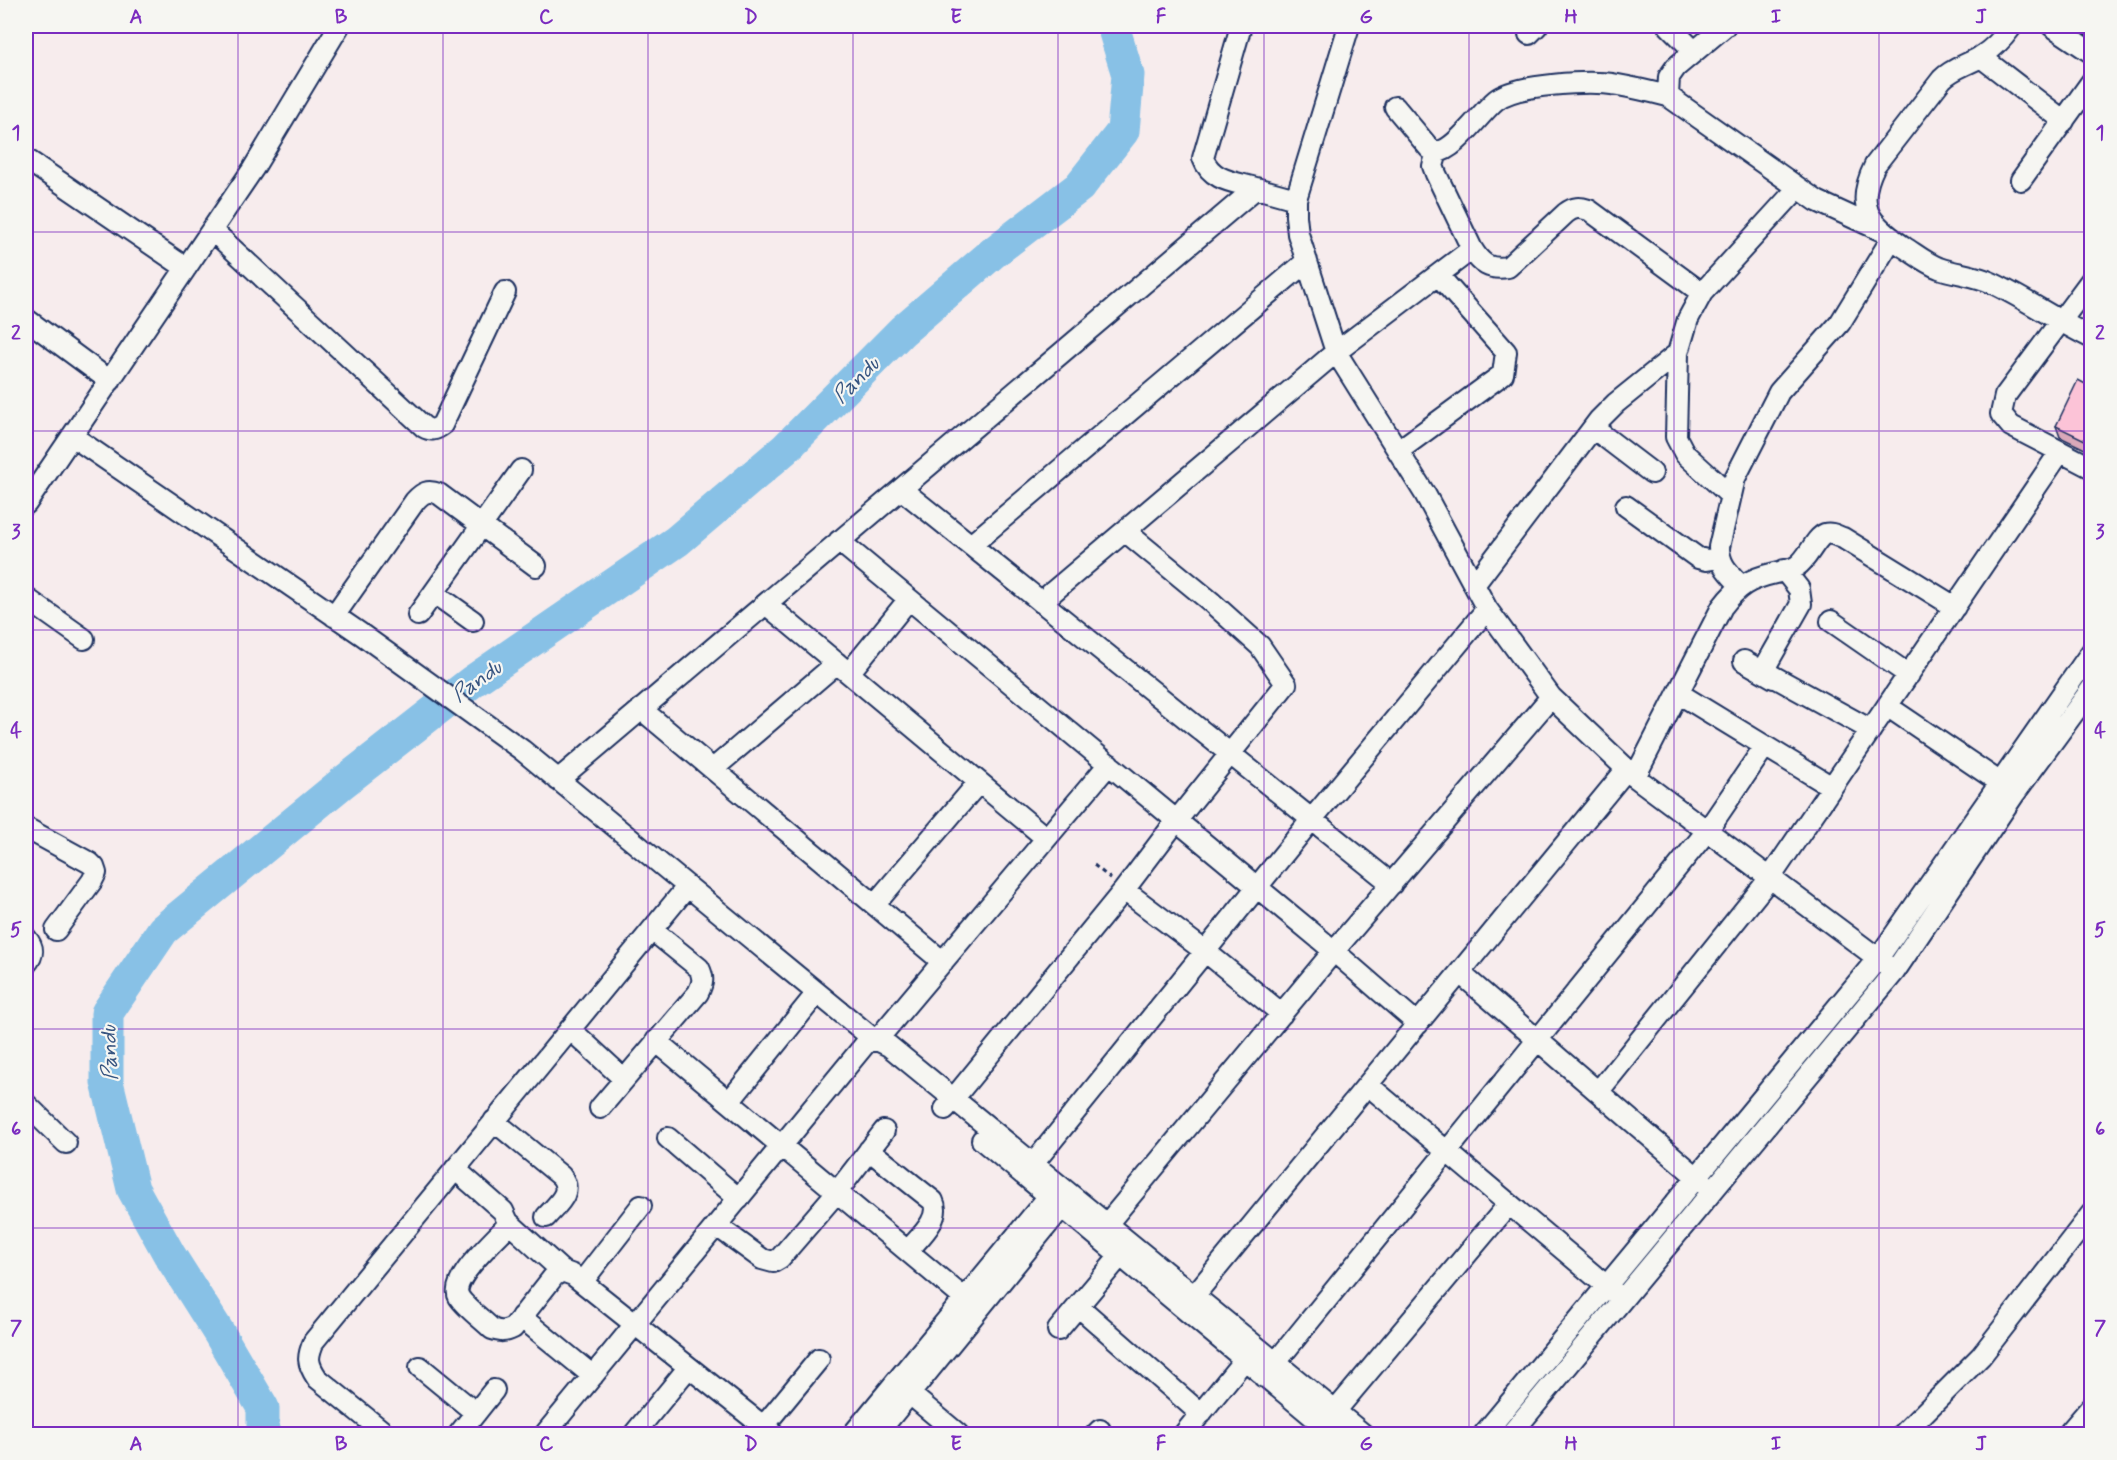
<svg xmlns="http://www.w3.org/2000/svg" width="2117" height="1460" viewBox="0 0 2117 1460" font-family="Mynerve,sans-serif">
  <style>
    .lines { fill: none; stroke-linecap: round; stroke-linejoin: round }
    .river { stroke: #88c1e6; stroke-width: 33 }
    .minor-casing { stroke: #1b2f5e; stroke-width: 24 }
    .path { stroke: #1b2f5e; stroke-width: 3; stroke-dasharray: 4.5 4.5; stroke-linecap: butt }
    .minor { stroke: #f6f6f2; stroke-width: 20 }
    .wall { fill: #d9a8b9; stroke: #1b2f5e; stroke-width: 1.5 }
    .building { fill: #fcc3d7; stroke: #1b2f5e; stroke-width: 1.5 }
    .grid { fill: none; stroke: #7b2cbf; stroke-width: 1.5; stroke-opacity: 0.55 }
    .labels { text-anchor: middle; stroke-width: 4.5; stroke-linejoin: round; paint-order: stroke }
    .water-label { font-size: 22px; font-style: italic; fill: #365480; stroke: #f6f6f2 }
    .neatline { fill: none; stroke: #7b2cbf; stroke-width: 2 }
    .grid-label { font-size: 20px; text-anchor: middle; font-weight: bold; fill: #7b2cbf }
  </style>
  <rect width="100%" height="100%" fill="#f7eced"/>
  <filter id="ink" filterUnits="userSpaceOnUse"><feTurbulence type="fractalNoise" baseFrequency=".0167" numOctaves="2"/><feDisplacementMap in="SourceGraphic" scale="12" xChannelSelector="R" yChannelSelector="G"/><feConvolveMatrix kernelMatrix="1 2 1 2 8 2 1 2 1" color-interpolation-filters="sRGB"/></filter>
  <g filter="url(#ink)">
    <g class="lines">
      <!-- river -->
      <path class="river" d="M263 1434V1408L219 1333 169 1254 133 1189 107 1082V1013L163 930 341 784 473 681 677 541 785 449 902 331 994 252 1079 187 1123 131 1128 75 1113 26"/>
      <!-- minor casing -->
      <g class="minor-casing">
        <path id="minor" d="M1241 26 1203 158C1211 181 1235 182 1256 188
          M1349 26 1296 199V216L1298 234 1336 352 1425 494 1487 609 1551 697 1635 777 1895 971
          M1669 26 1694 51
          M1725 26 1676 67 1669 77 1668 96 1817 201 1880 230
          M2012 26C2004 37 1992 50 1980 57 1967 65 1953 68 1942 79L1875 165C1854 207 1869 223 1904 247 1915 254 1926 263 1939 268 1956 274 1975 275 1992 283 2026 299 2057 321 2092 338
          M2052 26 2092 53
          M1529 34 1537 26
          M1981 57 2064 121
          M1395 107 1430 149 1437 152C1456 150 1480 113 1496 100 1517 84 1591 80 1618 85 1635 88 1652 92 1668 96
          M1437 152 1433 166 1436 174 1472 249C1481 264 1489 270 1508 267L1566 213C1574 207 1579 207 1589 210L1702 293
          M26 159 186 268
          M2021 180 2092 81
          M212 230 424 427C431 431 435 430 442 425L505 292
          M2092 279 2005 396 2001 414 2011 426 2092 468
          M26 319 110 381
          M1678 353 1676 437 1685 454 1731 496
          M1593 428 1652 473
          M72 436 361 634 522 750 871 1037 889 1046 1363 1434
          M1398 451 1503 374 1506 352 1438 275
          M901 489 1392 884
          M26 504 253 169 339 26
          M1626 506 1698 558 1707 560 1719 558
          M839 541 1322 941 1418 1024
          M971 545 1307 261
          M1784 570 1799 589 1801 604 1768 662 1766 668 1769 674 1871 730
          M1474 585 1599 420 1616 403 1678 353 1688 319 1702 293 1797 189
          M1741 586C1729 573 1719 565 1719 547L1735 478 1779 392 1840 323 1892 238
          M434 593 473 621
          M26 598 84 639
          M1041 602 1336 352 1472 249
          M766 604 1046 838
          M418 615 521 470
          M334 616 415 501C423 492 428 490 439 494L536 566
          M1831 621 1909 675
          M1744 661 1774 678
          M849 673 909 599
          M1678 693 1832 787
          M1887 706 2011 790
          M641 709 943 962
          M713 769 837 663
          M1635 777 1722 607C1738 586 1749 579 1775 573 1783 571 1791 570 1797 566 1808 559 1815 538 1825 534 1831 532 1837 536 1843 538L1955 607
          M558 780 1256 188 1296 199
          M26 828 90 863 94 867 96 873 92 881 56 930
          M1124 890 1206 952 1282 1014
          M875 904 979 782
          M26 938C34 947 34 955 26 964
          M1460 973 1706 1185
          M570 1029 624 1079
          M656 1041 978 1310
          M876 1041 1109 764
          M1368 1085 1616 1294
          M1598 1092 1770 878 2060 452
          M729 1102 817 993
          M26 1104 66 1143
          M600 1108 698 993C703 983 704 978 699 968L652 930
          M945 1109 1124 890 1177 820 1286 684 1260 646 1210 601 1126 532
          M494 1121 561 1176C574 1193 557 1204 546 1217
          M668 1138 739 1199
          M982 1140 1334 1434
          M869 1150 933 1201C942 1219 918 1238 908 1251
          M1033 1164 1312 819 1487 609
          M455 1169 503 1211 508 1222 506 1227C495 1240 449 1280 459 1297 465 1307 483 1320 492 1329 500 1332 505 1332 513 1328L554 1276 562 1271 573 1275 773 1434
          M508 1222 562 1271
          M717 1226 762 1259 773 1262 780 1258 837 1192 884 1131
          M1097 1236 1333 952 1551 697
          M582 1282 641 1206
          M1078 1306 1201 1414
          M1184 1308 1626 770
          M521 1317 593 1376
          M1058 1330 1121 1255
          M420 1367 476 1413
          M1264 1377 1707 831 1765 746
          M910 1394 958 1434
          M1327 1421 1509 1204
          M763 1427 819 1359
          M386 1434 317 1378C307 1363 307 1357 314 1341L687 887
          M459 1434 494 1390
          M545 1434 871 1037
          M634 1434 688 1368
          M853 1434 1049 1196
          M877 1434 1062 1207
          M1096 1434 1100 1430
          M1184 1434 1245 1359
          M1484 1434 1879 957 2092 651
          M1511 1434 1895 971 2015 793 2092 688
          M1903 1434 1981 1356 2092 1213
          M2068 1434 2092 1406"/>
      </g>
      <!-- path -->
      <path class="path" d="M1094 865 1111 879"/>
      <!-- minor -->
      <use href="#minor" class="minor"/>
    </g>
    <!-- wall -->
    <path class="wall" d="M2091 387V452L2060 437 2056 426Z"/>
    <!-- building -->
    <path class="building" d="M2078 380 2091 387V443L2056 426Z"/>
  </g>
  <!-- grid -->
  <path class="grid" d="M238 26V1434M443 26V1434M648 26V1434M853 26V1434M1058 26V1434M1264 26V1434M1469 26V1434M1674 26V1434M1879 26V1434M26 232H2092M26 431H2092M26 630H2092M26 830H2092M26 1029H2092M26 1228H2092"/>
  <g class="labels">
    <!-- water labels -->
    <g class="water-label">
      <text transform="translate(855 379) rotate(-45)" y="8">Pandu</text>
      <text transform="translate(476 680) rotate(-36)" y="8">Pandu</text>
      <text transform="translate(108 1053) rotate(-92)" y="8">Pandu</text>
    </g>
  </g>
  <!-- margin -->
  <rect width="2117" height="1460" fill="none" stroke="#f6f6f2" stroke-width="66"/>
  <rect x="33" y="33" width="2051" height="1394" class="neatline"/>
  <g class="grid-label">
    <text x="136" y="23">A</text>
    <text x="341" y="23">B</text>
    <text x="546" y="23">C</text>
    <text x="751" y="23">D</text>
    <text x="956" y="23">E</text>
    <text x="1161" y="23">F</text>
    <text x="1366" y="23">G</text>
    <text x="1571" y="23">H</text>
    <text x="1776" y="23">I</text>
    <text x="1981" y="23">J</text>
    <text x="16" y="139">1</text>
    <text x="2100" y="139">1</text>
    <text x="16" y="339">2</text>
    <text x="2100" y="339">2</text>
    <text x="16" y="538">3</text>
    <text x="2100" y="538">3</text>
    <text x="16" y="737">4</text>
    <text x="2100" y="737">4</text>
    <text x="16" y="936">5</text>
    <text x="2100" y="936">5</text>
    <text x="16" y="1135">6</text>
    <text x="2100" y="1135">6</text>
    <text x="16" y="1334">7</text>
    <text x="2100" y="1334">7</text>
    <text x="136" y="1450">A</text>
    <text x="341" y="1450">B</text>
    <text x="546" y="1450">C</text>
    <text x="751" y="1450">D</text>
    <text x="956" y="1450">E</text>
    <text x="1161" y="1450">F</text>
    <text x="1366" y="1450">G</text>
    <text x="1571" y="1450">H</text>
    <text x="1776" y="1450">I</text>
    <text x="1981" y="1450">J</text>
  </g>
</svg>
